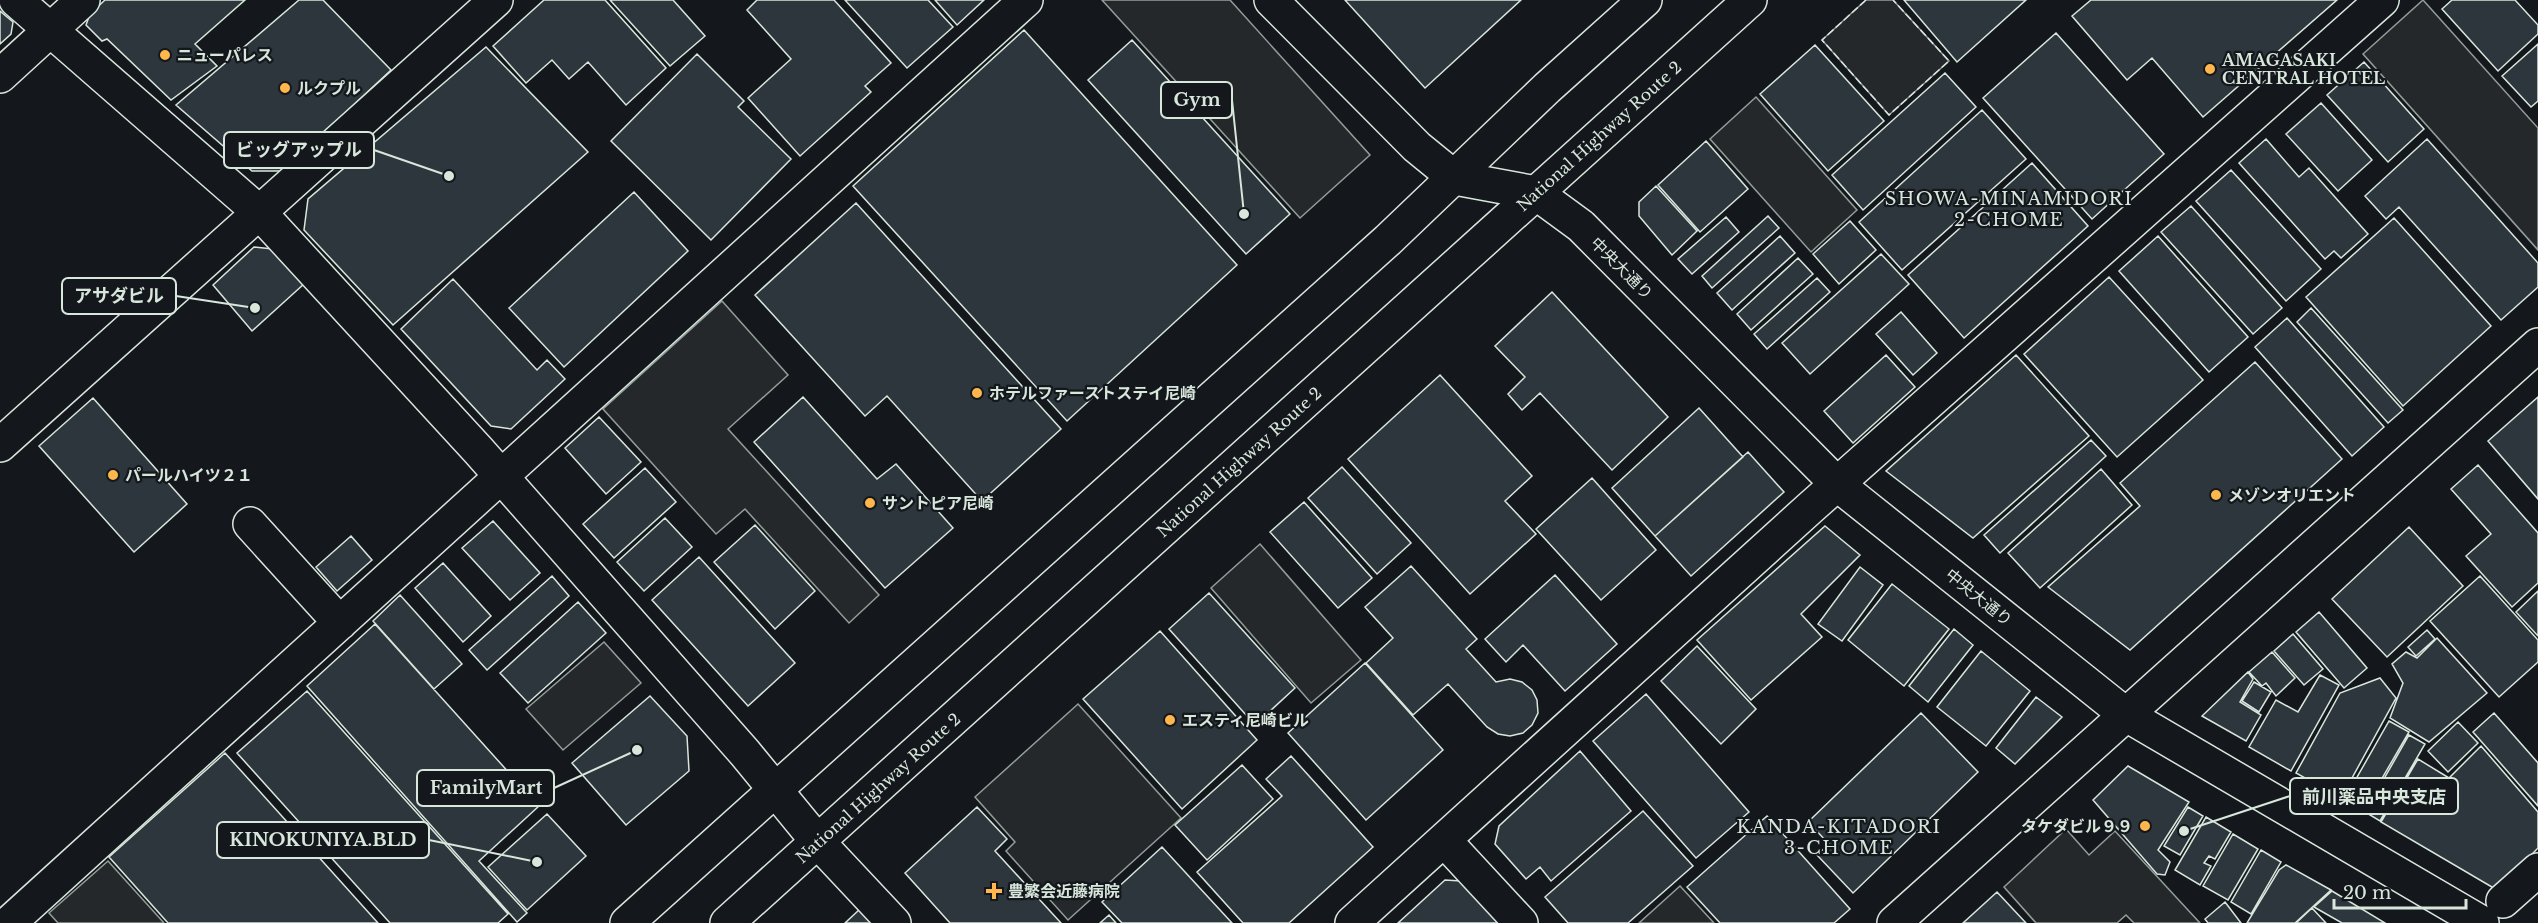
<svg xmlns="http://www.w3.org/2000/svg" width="2538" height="923" viewBox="0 0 2538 923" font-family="'Libre Baskerville','Noto Sans JP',serif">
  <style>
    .parking { fill: #24282b; stroke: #939e99; stroke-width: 1.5 }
    .building { fill: #2c363c; stroke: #d8e6dc; stroke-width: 1.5 }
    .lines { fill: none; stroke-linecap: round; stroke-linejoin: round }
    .minor-casing { stroke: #d8e6dc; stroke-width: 36 }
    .highway-casing { stroke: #d8e6dc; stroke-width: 36 }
    .minor { stroke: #14181c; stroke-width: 33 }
    .highway { stroke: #14181c; stroke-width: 33 }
    .fence { stroke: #d8e6dc; stroke-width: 1.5; stroke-dasharray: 8 3; stroke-linecap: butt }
    .poi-dot { fill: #ffb74d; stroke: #14181c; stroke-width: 2 }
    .labels { text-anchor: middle; stroke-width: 4.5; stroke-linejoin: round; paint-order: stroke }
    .poi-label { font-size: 16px; font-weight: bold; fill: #d8e6dc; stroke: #14181c; text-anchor: start }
    .street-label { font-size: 16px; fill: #d8e6dc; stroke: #14181c }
    .neighbourhood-label { font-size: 18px; letter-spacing: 1.5px; fill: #d8e6dc; stroke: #14181c }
    .leader { fill: none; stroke: #d8e6dc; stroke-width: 2 }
    .callout-dot { fill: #d8e6dc; stroke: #14181c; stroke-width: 2 }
    .callout { fill: #14181c; stroke: #d8e6dc; stroke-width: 2 }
    .callout-label { font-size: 18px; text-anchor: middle; font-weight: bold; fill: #d8e6dc }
  </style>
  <rect width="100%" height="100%" fill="#14181c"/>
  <!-- parking -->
  <path class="parking" d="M1102 0H1230L1370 155 1300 218Z
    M1866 0H1893L1949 61 1889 115 1822 40Z
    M2423 0 2538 128V250L2363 54Z
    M1756 97 1857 210 1811 252 1710 139Z
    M722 301 788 375 728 429 879 595 849 623 745 509 716 534 603 409Z
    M1260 544 1361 660 1311 703 1211 588Z
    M604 642 641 683 563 750 526 709Z
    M1078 704 1181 818 1068 920 1006 851 1015 842 975 797Z
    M2066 829 2089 855 2115 831 2200 923H2134L2126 915 2117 923H2036L2004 887Z
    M108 861 164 923H58L49 913Z
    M1680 886 1714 923H1639Z"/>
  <!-- building -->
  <path class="building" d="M105 0H245L195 44 217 66 171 100 107 39 102 41 86 25 90 14Z
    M299 0H323L391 70 283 171H252L176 105Z
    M544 0H605L666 68 626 105 588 62 569 79 552 60 526 83 493 46Z
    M610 0H673L705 36 670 66Z
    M757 0H834L891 63 865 86 871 92 800 156 748 98 791 59 747 10Z
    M845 0H928L953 27 907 68Z
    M935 0H984L957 25Z
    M1345 0H1521L1425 88Z
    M1904 0H2026L1957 62Z
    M2091 0H2337L2203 117 2152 58 2127 80 2072 16Z
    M2452 0H2515L2538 25V34L2498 71 2442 9Z
    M0 11 13 22 11 34 0 44Z
    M1024 30 1237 265 1067 421 853 186Z
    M2056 33 2164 154 2092 219 1983 98Z
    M1132 40 1290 214 1246 254 1088 80Z
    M2538 44V101L2531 107 2502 76Z
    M1815 45 1884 121 1828 171 1760 94Z
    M486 47 588 152 393 325 304 230 308 199Z
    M697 54 744 101 738 107 791 159 711 240 611 141Z
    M2364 62 2424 129 2388 162 2327 95Z
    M1945 73 1976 107 1863 210 1832 175Z
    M2321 103 2372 160 2338 191 2286 134Z
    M1982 110 2026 159 1902 270 1859 222Z
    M2266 139 2299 177 2309 168 2368 234 2341 258 2334 251 2325 259 2239 163Z
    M2427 139 2538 263V287L2501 320 2399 207 2386 219 2365 196Z
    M1706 141 1748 189 1700 232 1658 185Z
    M2032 163 2088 226 1964 338 1908 275Z
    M2231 170 2321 269 2286 301 2196 201Z
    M1656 186 1697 231 1672 255 1639 216V202Z
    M634 192 688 251 564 367 509 308Z
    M856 203 1061 429 982 501 887 396 865 416 755 295Z
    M2191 206 2282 308 2253 334 2161 232Z
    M1768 216 1779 228 1712 288 1702 276Z
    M1726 217 1739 232 1692 274 1678 259Z
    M2394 218 2491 326 2403 406 2306 297Z
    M1850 221 1876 250 1839 284 1813 254Z
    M1780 236 1795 253 1732 310 1717 293Z
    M2158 236 2248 337 2209 372 2119 271Z
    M254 247 273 249 305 283 252 331 213 285Z
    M1881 254 1909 284 1810 374 1782 343Z
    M1798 258 1813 274 1751 330 1737 314Z
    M2109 277 2203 380 2117 457 2024 354Z
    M1817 278 1830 292 1767 349 1754 334Z
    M453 279 537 370 547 360 565 379 511 429 491 426 401 329Z
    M1552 292 1668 417 1612 470 1540 393 1522 410 1508 394 1525 377 1495 346Z
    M2311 308 2403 410 2388 423 2297 322Z
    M1901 312 1937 353 1913 375 1876 334Z
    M2287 318 2384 427 2352 456 2255 347Z
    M1886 355 1915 387 1853 443 1824 411Z
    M2016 355 2089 436 1973 538 1886 471Z
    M2255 362 2342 459 2130 650 2048 587 2140 506 2120 483Z
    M1440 375 1532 476 1505 501 1536 534 1470 594 1348 459Z
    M803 397 877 479 896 464 953 528 885 588 754 442Z
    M2538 397V499L2488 441Z
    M93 398 187 504 134 552 39 446Z
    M1699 408 1743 457 1655 536 1612 488Z
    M599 417 641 462 606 494 565 448Z
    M2091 440 2106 456 2000 553 1984 535Z
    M1748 452 1784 492 1691 576 1655 536Z
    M2478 465 2538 533V583L2512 607 2466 556 2491 534 2451 489Z
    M1342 467 1411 543 1377 574 1308 498Z
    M645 468 676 502 614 558 583 524Z
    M2101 469 2132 505 2040 588 2008 553Z
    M1592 478 1656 550 1601 600 1536 529Z
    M1304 502 1372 578 1338 608 1270 532Z
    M665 518 692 547 644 591 617 562Z
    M493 521 540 573 510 600 462 548Z
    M755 525 815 591 775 629 714 562Z
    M1825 526 1860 555 1801 614 1822 637 1751 700 1697 640Z
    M2409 527 2463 586 2387 657 2332 599Z
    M351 536 372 560 337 591 316 567Z
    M699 557 795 663 748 706 652 600Z
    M443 563 491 616 463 642 415 588Z
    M1411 566 1477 639 1466 649 1496 682 1510 679 1522 682 1532 690 1537 700 1538 713 1532 725 1523 733 1510 736 1498 734 1487 727 1448 684 1413 715 1366 663 1393 638 1365 607Z
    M1860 567 1883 585 1842 641 1818 624Z
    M1555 575 1617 644 1565 691 1523 645 1506 662 1485 639Z
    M552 576 569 596 487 670 469 650Z
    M2480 576 2538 640V662L2499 697 2430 621Z
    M1892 584 1949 629 1904 686 1848 640Z
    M2538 591V636L2516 612Z
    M1209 593 1295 688 1255 725 1169 629Z
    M400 595 462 664 434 689 373 621Z
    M578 602 606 633 528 703 500 673Z
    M2319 612 2367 668 2344 688 2296 632Z
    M375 624 539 806 479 861 527 913 517 922 307 686Z
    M1954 629 1973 645 1928 702 1909 686Z
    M2427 630 2435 639 2416 656 2408 647Z
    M1160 631 1257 740 1182 809 1083 699Z
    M2293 634 2323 669 2304 685 2274 651Z
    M2437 638 2487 693 2429 742 2390 718 2403 683 2392 664 2406 652 2417 658Z
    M1697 646 1756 709 1721 744 1661 681Z
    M1981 651 2030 691 1986 746 1937 707Z
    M2272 652 2295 678 2276 696 2266 683 2262 686 2249 672Z
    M1365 663 1443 750 1366 820 1288 733Z
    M2248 672 2253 679 2240 702 2261 715 2246 741 2202 716Z
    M2320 675 2339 685 2291 771 2249 747 2276 700 2298 712Z
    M2380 678 2396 698 2341 798 2296 773 2340 693Z
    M2254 682 2271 692 2259 712 2242 701Z
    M307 691 508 914 498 923H390L237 753Z
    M1646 694 1749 812 1696 858 1593 741Z
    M650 696 687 736 689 771 626 825 572 763Z
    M2036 697 2062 717 2015 764 1996 748Z
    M1921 713 1978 772 1853 893 1817 855 1829 844 1808 822Z
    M2494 713 2538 763V806L2473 732Z
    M2389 721 2409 732 2363 811 2344 800Z
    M2458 722 2478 743 2448 772 2428 751Z
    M2409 735 2425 744 2380 821 2365 812Z
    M2481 746 2538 812V848L2497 890 2381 822 2418 759 2449 778Z
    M1580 751 1631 811 1551 881 1540 867 1526 879 1495 844 1499 826Z
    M225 753 378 923H168L109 857Z
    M1291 756 1373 847 1289 923H1243L1197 872 1282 796 1266 779Z
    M1242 765 1273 799 1207 860 1175 825Z
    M2128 766 2189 802 2158 850 2170 862 2165 875 2157 874 2093 800Z
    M977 807 1007 839 995 851 1061 923H950L905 873Z
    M2188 807 2203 816 2180 855 2164 846Z
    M1643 811 1693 866 1628 923H1568L1545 897Z
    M547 814 586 856 527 910 488 867Z
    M1767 816 1850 909 1834 923H1720L1687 887Z
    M2206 817 2231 832 2215 859 2209 856 2204 863 2211 866 2200 885 2175 870Z
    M2233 834 2258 849 2228 900 2203 886Z
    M1162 847 1232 923H1122L1102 902Z
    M2261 850 2281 862 2251 914 2231 902Z
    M2286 865 2331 890 2295 923H2247L2279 870Z
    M1445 880 1461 881 1499 923H1398Z
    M2332 891 2385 923H2342L2314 907Z
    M1997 892 2026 923H1963Z
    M2225 902 2241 923H2208L2205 919Z
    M2312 908 2326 923H2296Z
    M860 909 872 923H845Z
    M1109 915 1116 923H1100Z"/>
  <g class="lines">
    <!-- minor casing -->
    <g class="minor-casing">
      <path id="minor" d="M16 0 259 212 478 450 745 753 818 842 894 923
        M1271 0 1417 147 1455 178 1536 193 1581 226 1837 484 2125 714 2482 923
        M0 76 83 0
        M0 445 496 0
        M250 524 340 623
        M1444 840 1521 923
        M2503 901 2538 870
        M9 923 1026 0
        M1352 923 1810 508 2382 0
        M1894 923 2538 345"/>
    </g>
    <!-- highway casing -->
    <g class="highway-casing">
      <path id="highway" d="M627 923 1388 240 1547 88 1645 0
        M727 923 1750 0"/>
    </g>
    <!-- minor -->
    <use href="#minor" class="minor"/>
    <!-- highway -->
    <use href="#highway" class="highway"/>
    <!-- fence -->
    <path class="fence" d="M1866 0 1822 40 1889 115 1949 61 1893 0"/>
  </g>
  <!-- markers -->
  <g class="poi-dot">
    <circle cx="165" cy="55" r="6"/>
    <circle cx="2210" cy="69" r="6"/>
    <circle cx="285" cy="88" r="6"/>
    <circle cx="977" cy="393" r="6"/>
    <circle cx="113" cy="475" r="6"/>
    <circle cx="2216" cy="495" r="6"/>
    <circle cx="870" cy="503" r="6"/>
    <circle cx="1170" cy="720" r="6"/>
    <circle cx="2145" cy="826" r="6"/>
    <path d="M991 882h6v6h6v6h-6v6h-6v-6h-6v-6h6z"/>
  </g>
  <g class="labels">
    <!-- poi labels -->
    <g class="poi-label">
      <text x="177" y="61">ニューパレス</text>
      <text x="2222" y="66">AMAGASAKI<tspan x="2222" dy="18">CENTRAL HOTEL</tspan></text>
      <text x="297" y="94">ルクプル</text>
      <text x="989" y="399">ホテルファーストステイ尼崎</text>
      <text x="125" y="481">パールハイツ２１</text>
      <text x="2228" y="501">メゾンオリエント</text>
      <text x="882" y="509">サントピア尼崎</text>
      <text x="1182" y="726">エスティ尼崎ビル</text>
      <text x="2133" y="832" text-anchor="end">タケダビル９９</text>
      <text x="1008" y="897">豊繁会近藤病院</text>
    </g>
    <!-- street labels -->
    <g class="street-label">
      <text transform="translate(1599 136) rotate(-42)" y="6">National Highway Route 2</text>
      <text transform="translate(1622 268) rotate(45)" y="6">中央大通り</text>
      <text transform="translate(1239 462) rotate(-42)" y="6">National Highway Route 2</text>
      <text transform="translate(1979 597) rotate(39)" y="6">中央大通り</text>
      <text transform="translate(878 788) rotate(-42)" y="6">National Highway Route 2</text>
    </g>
    <!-- neighbourhood labels -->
    <g class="neighbourhood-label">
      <text x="2009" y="205">SHOWA-MINAMIDORI<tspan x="2009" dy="21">2-CHOME</tspan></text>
      <text x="1839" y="833">KANDA-KITADORI<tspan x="1839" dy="21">3-CHOME</tspan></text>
    </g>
  </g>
  <!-- callouts -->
  <path class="leader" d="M1244 214L1232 100M449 176L374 150M255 308L176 296M637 750L554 788M2184 831L2290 796M537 862L429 840"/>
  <g class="callout-dot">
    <circle cx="1244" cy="214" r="6"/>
    <circle cx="449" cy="176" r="6"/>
    <circle cx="255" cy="308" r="6"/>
    <circle cx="637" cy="750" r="6"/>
    <circle cx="2184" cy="831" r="6"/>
    <circle cx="537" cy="862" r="6"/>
  </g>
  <g class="callout">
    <rect x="1161" y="82" width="71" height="36" rx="6"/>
    <rect x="224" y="132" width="150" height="36" rx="6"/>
    <rect x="62" y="278" width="114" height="36" rx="6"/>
    <rect x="417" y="770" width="137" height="36" rx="6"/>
    <rect x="2290" y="778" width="168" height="36" rx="6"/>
    <rect x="217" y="822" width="212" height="36" rx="6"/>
  </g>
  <g class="callout-label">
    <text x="1197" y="106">Gym</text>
    <text x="299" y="156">ビッグアップル</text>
    <text x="119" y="302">アサダビル</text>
    <text x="486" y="794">FamilyMart</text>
    <text x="2374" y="803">前川薬品中央支店</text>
    <text x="323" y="846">KINOKUNIYA.BLD</text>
  </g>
  <!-- scale -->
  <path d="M2334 899v9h132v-9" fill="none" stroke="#d8e6dc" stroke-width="3"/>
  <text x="2343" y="899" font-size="18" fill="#d8e6dc" stroke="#14181c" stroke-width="4.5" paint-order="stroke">20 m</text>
</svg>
